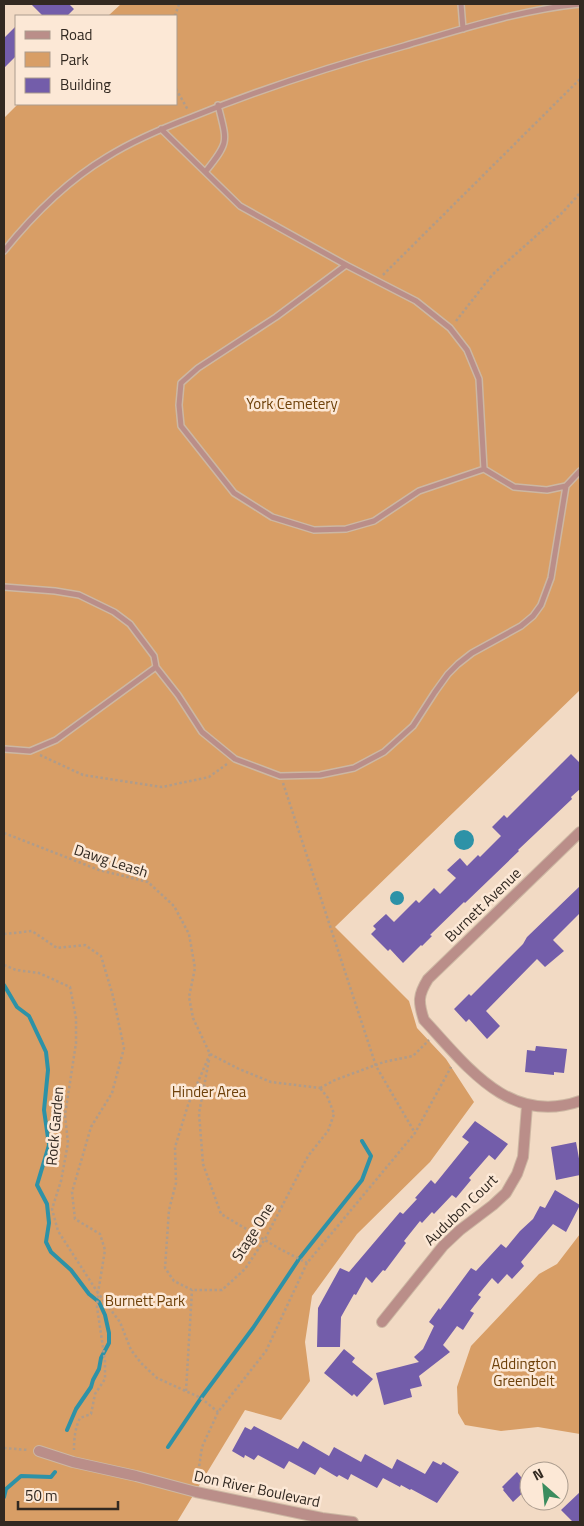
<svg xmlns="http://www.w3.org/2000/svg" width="584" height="1526" viewBox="0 0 584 1526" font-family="'Titillium Web',sans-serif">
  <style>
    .green { fill: #d89e66 }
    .water { fill: #2d92a7 }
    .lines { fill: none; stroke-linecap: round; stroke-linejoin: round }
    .stream { stroke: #2d92a7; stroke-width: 4 }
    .building { fill: #735daa }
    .service-casing { stroke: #ccb7a3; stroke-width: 8 }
    .minor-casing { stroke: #ccb7a3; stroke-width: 12 }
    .path { stroke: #af9c8b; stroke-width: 2.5; stroke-dasharray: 2.5 2.5; stroke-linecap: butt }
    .service { stroke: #ba8e89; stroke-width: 5 }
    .minor { stroke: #ba8e89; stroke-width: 10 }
    .labels { text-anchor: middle; stroke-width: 5; stroke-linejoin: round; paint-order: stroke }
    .park-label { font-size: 15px; fill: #6e410a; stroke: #fce8d6 }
    .street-label { font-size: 15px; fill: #322921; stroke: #fce8d6 }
  </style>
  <rect width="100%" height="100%" fill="#f2dac4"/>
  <!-- green -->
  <path class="green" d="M121 4H580V690L335 927 409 1001 417 1028 446 1059 474 1102 430 1162 357 1234 312 1296 305 1342 310 1381 281 1420 245 1410 177 1522H4V118L18 104H176V16H108Z
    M580 1234V1434L538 1427 501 1431 465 1425 458 1413 457 1387 471 1346 539 1274 557 1264Z"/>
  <!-- water -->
  <path class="water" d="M454 840a10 10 0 1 1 20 0a10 10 0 1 1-20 0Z
    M390 898a7 7 0 1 1 14 0a7 7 0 1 1-14 0Z"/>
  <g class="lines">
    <!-- stream -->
    <path class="stream" d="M4 985 17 1007 29 1016 46 1052 48 1070 44 1110 49 1145 37 1185 47 1204 49 1223 46 1242 51 1252 71 1270 89 1294 99 1302 105 1315 109 1333V1343L101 1358 99 1369 93 1380 91 1387 76 1409 67 1430
      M168 1447 201 1398 253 1328 299 1259 362 1180 371 1156 362 1141
      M4 1497 6 1489 21 1476 51 1477 55 1472"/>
  </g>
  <!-- building -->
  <path class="building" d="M31 4H69L74 9 67 16H43Z
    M16 26V56L4 68V38Z
    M571 754 580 763V789L571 797 572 799 518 850 519 851 465 903 464 902 430 935 432 936 422 946 421 945 403 963 390 949 388 951 371 934 376 929 373 926 386 914 394 922 416 900 419 903 434 888 440 894 456 878 447 870 460 858 467 866 478 855 480 857 501 836 492 827 504 815 507 818Z
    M580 886V913L553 940 564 951 545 967 537 959 486 1011 500 1026 487 1039 469 1019 466 1022 454 1009 469 994 471 996 523 944 527 937Z
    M536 1046 567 1049 564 1073 554 1072V1075L525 1072 527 1050 535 1051Z
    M475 1121 508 1144 495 1160 489 1155 469 1178 471 1180 456 1198 452 1195 434 1214 432 1212 422 1223 420 1221 404 1241 406 1243 385 1271 383 1270 372 1283 366 1277 356 1295 354 1294 341 1317 340 1347H317L318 1308 340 1268 349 1272 400 1212 403 1214 417 1199 415 1198 431 1180 435 1184 469 1142 462 1137Z
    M576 1142 580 1164V1175L556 1180 551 1147Z
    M555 1190 580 1205 566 1232 553 1224 521 1262 524 1266 512 1279 507 1274 498 1284 492 1278 478 1295 481 1297 470 1311 474 1313 463 1330 457 1326 443 1345 450 1352 419 1376 422 1386 410 1389 412 1397 384 1405 376 1373 419 1362 414 1357 423 1349 434 1326 429 1322 439 1308 440 1310 471 1268 476 1271 501 1244 506 1248 520 1231 533 1219 540 1206 545 1208Z
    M344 1349 355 1358 352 1362 373 1379 357 1397 354 1394 352 1396 324 1373Z
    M254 1426 298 1449 303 1441 329 1456 334 1447 361 1462 365 1454 392 1469 397 1459 425 1474 433 1461 441 1465 443 1462 459 1472 437 1503 411 1489 410 1490 401 1485 400 1487 383 1478 377 1488 351 1474 348 1480 339 1475 337 1477 320 1467 315 1475 289 1461 284 1469 258 1455 254 1460 245 1455 244 1458 232 1451 245 1427 251 1430Z
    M517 1472 529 1487 513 1502 503 1490 504 1489 502 1487Z
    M580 1492V1522H573L561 1510Z"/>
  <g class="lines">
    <!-- service casing -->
    <g class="service-casing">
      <path id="service" d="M461 4 463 29
        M161 129 240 206 346 265 416 301 450 328 467 350 479 379 484 469
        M206 171C230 141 227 142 218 105
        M4 251C33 215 67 181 107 157 134 140 163 128 192 117 261 89 332 66 404 46 462 29 520 10 580 4
        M346 265 276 317 198 368 181 383 179 405 181 426 234 493 272 517 314 530 346 529 374 521 419 491 484 469 514 487 547 490 566 486 580 471
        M4 587 55 591 79 595 114 612 130 624 154 656 156 667 178 695 202 732 235 759 280 776 320 775 354 768 384 752 413 726 435 692 448 674 458 664 472 653 521 626 533 616 541 605 551 578 566 486
        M4 749 30 751 56 740 156 667"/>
    </g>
    <!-- minor casing -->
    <g class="minor-casing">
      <path id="minor" d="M580 832 428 979C418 995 418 1002 424 1020 467 1066 509 1126 580 1101
        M382 1322 443 1246 460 1230 493 1205 506 1193 517 1174 523 1157 527 1106
        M39 1451 73 1462 136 1476 196 1492 322 1518 353 1522"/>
    </g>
    <!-- path -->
    <path class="path" d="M175 16 179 4
      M176 89 188 110
      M383 275 580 79
      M456 321 492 275 563 212 580 193
      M40 755 83 775 162 787 209 777 227 764
      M283 783 376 1066 415 1133
      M4 833 99 870 148 882 174 906 189 934 195 968 189 997 193 1018 210 1054 239 1069 271 1082 320 1088
      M4 934 32 931 57 948 85 945 101 956 113 996 124 1048 112 1093 91 1127 72 1192 75 1219 100 1234 105 1250 98 1293 120 1322 131 1350 141 1363 157 1378 201 1398 218 1412
      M4 965 16 970 39 973 70 987 76 1018V1043L65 1115 68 1143 61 1181 52 1209 58 1231 98 1293 97 1307 105 1361V1379L95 1394 91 1414 80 1418C75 1428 74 1439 74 1450
      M210 1054 188 1105 175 1147 176 1183 169 1210 165 1268 174 1281 192 1290H222L245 1269 265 1239 308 1156 328 1131 334 1114 328 1098 320 1088
      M209 1060 199 1113 203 1164 221 1214 280 1249 307 1263
      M320 1088 335 1080 384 1062 413 1056 429 1040
      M186 1391 192 1290
      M4 1448 28 1450
      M197 1481 202 1447 218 1412 266 1351 307 1263 415 1133 451 1067"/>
    <!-- service -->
    <use href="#service" class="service"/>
    <!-- minor -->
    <use href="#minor" class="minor"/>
  </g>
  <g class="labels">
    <!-- park labels -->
    <g class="park-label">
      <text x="292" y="409">York Cemetery</text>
      <text x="209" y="1097">Hinder Area</text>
      <text x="145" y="1306">Burnett Park</text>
      <text x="524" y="1369">Addington<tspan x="524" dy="17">Greenbelt</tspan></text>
    </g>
    <!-- street labels -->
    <g class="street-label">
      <text transform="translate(111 861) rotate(18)" y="5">Dawg Leash</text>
      <text transform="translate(483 905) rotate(-44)" y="5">Burnett Avenue</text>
      <text transform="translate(55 1126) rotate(-85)" y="5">Rock Garden</text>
      <text transform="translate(461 1210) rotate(-44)" y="5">Audubon Court</text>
      <text transform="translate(253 1232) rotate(-58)" y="5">Stage One</text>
      <text transform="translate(257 1489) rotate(12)" y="5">Don River Boulevard</text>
    </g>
  </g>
  <!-- border -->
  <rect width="584" height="1526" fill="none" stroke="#322921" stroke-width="10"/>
  <!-- legend -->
  <rect x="15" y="15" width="162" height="90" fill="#fce8d6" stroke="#ab9c8e"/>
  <rect x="25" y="31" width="25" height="8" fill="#ba8e89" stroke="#ab9c8e"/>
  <text x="60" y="40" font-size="15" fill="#322921">Road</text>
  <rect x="25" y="52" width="25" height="15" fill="#d89e66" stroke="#ab9c8e"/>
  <text x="60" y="65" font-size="15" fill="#322921">Park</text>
  <rect x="25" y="78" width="25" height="15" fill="#735daa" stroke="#ab9c8e"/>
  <text x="60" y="90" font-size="15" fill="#322921">Building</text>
  <!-- north arrow -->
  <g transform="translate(544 1486) rotate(333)"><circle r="24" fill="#fce8d6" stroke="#ab9c8e"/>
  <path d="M0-4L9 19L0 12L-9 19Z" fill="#3b8c5e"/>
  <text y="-8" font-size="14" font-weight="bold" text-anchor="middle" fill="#322921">N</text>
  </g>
  <!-- scale -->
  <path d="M18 1501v8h100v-8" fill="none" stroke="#322921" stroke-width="2.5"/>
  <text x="25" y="1501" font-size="15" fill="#322921" stroke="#fce8d6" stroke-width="4" paint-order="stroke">50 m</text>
</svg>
